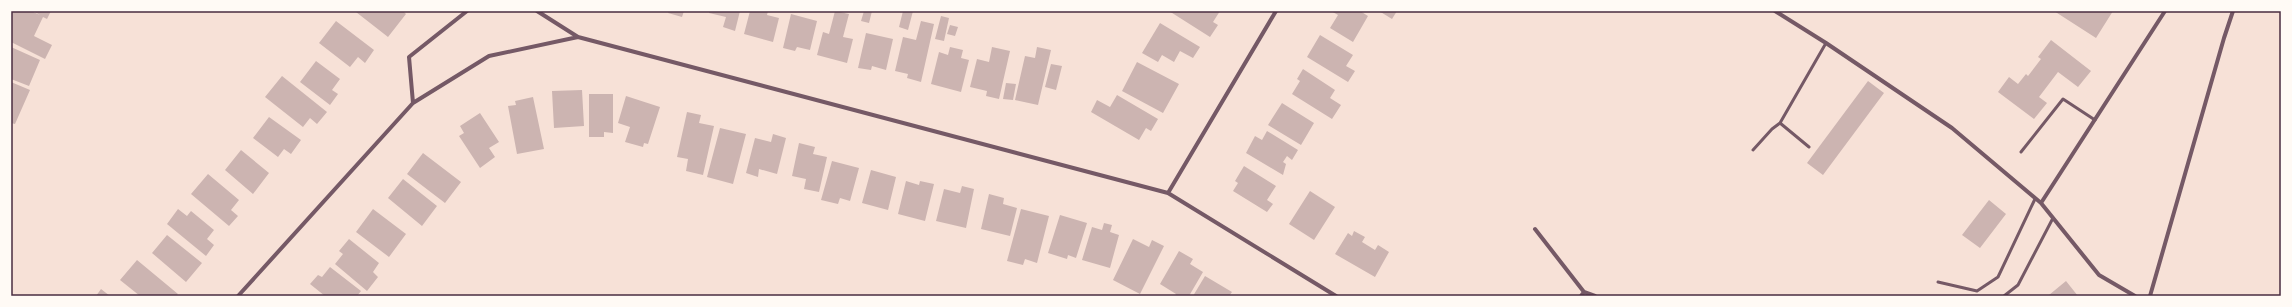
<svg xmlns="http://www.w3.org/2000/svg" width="2292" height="307" viewBox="0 0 2292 307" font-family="'IBM Plex Sans',sans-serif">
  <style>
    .building { fill: #ccb4b1 }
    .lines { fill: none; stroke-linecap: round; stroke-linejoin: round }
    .service { stroke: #755966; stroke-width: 3 }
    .minor { stroke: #755966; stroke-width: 4 }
    .neatline { fill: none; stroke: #4a2c40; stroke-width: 1.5 }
  </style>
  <rect width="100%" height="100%" fill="#f7e1d7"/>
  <!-- building -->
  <path class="building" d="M11 11H31L40 15 33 11H51L47 19 43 17 34 36 52 45 45 59 11 42Z
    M357 11H403L406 14 388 37 356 12Z
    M669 11H684L682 17 668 13Z
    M709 11H740L735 31 723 27 726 17 709 13Z
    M750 11H768L767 15 779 18 773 42 744 34Z
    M835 11 849 14 843 37 853 39 847 63 817 55 823 32 829 34Z
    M864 11H872L869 23 861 21Z
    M903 11H913L908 30 899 27Z
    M1169 11H1220L1213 22 1218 25 1210 37Z
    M1331 11H1360L1368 16 1353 42 1330 28 1338 15Z
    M1379 11H1397L1392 19Z
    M2054 11H2113L2096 38Z
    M791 14 817 21 810 50 797 47 795 51 783 48Z
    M941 16 949 18 944 41 935 39Z
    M336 21 374 50 365 63 358 57 350 67 319 43Z
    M921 21 934 24 921 82 907 78 908 74 895 71 903 37 916 40Z
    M1160 23 1200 47 1193 58 1180 51 1174 62 1162 55 1158 62 1142 53Z
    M950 25 958 27 955 36 947 34Z
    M866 33 893 39 886 70 872 66 871 70 858 68Z
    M1320 35 1353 55 1346 66 1355 71 1348 82 1307 57Z
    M2051 40 2091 71 2078 87 2058 72 2039 97 2047 103 2034 119 1998 92 2009 77 2018 84 2026 74 2028 76 2041 59 2038 57Z
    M11 47 40 60 29 86 11 79Z
    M950 47 963 50 961 58 969 60 961 92 931 84 939 52 948 55Z
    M992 47 1010 51 999 99 986 96 987 91 970 87 977 59 989 62Z
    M1037 47 1051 50 1038 105 1015 100 1025 56 1035 58Z
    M316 61 340 79 332 90 338 94 330 105 300 82Z
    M1137 62 1179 84 1163 113 1122 91Z
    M1051 64 1062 66 1056 90 1045 87Z
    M1303 69 1335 90 1330 98 1341 105 1332 119 1292 94 1300 81 1297 79Z
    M282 76 327 112 317 124 310 118 303 127 265 97Z
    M1868 81 1884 93 1823 175 1807 163Z
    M11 82 30 90 15 124 11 123Z
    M1006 83 1016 84 1013 100 1003 99Z
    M582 90 584 126 554 128 552 91Z
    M589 94H613V133L604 132V137H589Z
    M1117 95 1158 119 1151 131 1146 128 1139 140 1091 112 1097 100 1110 107Z
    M626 96 660 107 648 144 644 143 643 147 625 142 630 127 618 123Z
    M533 97 544 149 517 154 508 106 516 105 515 101Z
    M1282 103 1314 123 1301 145 1268 125Z
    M687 112 701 115 699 123 714 126 703 175 686 171 688 159 677 157Z
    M480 113 499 142 489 148 495 157 480 168 459 136 464 133 460 126Z
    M269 117 301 140 291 154 284 149 278 157 253 138Z
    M720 128 746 134 733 184 707 177Z
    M1267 131 1298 150 1292 160 1287 156 1283 162 1286 164 1283 175 1246 153 1255 136 1262 140Z
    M773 134 786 138 777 174 759 169 758 177 746 173 755 138 771 142Z
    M799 143 815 147 813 154 827 157 819 192 804 189 806 179 792 176Z
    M241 150 269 173 253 194 225 170Z
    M423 153 461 182 445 203 407 174Z
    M832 161 859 168 850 201 840 198 838 204 821 200Z
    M1244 166 1276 186 1267 200 1273 204 1267 212 1233 191 1238 183 1235 181Z
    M871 170 896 177 888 210 862 203Z
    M208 174 239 200 231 210 238 216 229 226 191 194Z
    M403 179 437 206 422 226 388 198Z
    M906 181 919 185 920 181 934 184 925 221 898 214Z
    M962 186 974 189 966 228 936 221 944 189 960 193Z
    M1310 191 1335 207 1314 240 1289 224Z
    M989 194 1004 198 1003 204 1017 208 1010 236 981 229Z
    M1989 200 2006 214 1980 248 1962 235Z
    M178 209 187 216 191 211 214 230 207 239 214 245 206 256 167 224Z
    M373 209 406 234 389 257 356 232Z
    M1021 209 1049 216 1037 263 1025 259 1023 265 1007 261Z
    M1060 215 1087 223 1076 258 1068 255 1067 259 1048 253Z
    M1104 223 1112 225 1110 232 1119 235 1110 268 1082 260 1092 227 1102 230Z
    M1354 231 1365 237 1362 242 1375 250 1378 245 1389 252 1375 277 1335 254 1348 233 1352 236Z
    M167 235 202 263 186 282 152 253Z
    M349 239 379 263 373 272 378 277 367 291 335 264 343 254 339 251Z
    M1133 239 1149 247 1152 240 1164 246 1140 294 1113 280Z
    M1179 251 1193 259 1190 264 1203 272 1189 296H1175L1176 294 1160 284Z
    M137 260 178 294 176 296H140L120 280Z
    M330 267 361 291 357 296H325L310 284 318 275 322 277Z
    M1205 276 1232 292 1229 296H1193Z
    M2066 281 2078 296H2050L2049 295Z
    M101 289 110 296H96Z"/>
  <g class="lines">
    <!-- service -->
    <path class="service" d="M1780 123 1809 147
      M1753 150 1772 129 1780 123 1826 43
      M2021 152 2063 99 2095 120
      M1938 282 1977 291 1998 277 2035 199
      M2004 296 2018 285 2053 218"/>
    <!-- minor -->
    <path class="minor" d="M537 11 578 37
      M1276 11 1168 193 1336 296
      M1775 11 1826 43 1952 128 2041 203 2099 275 2135 296
      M413 103 409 57 467 11
      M2041 203 2165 11
      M1535 229 1584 292
      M238 296 413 103 489 56 578 37 1168 193
      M1581 296 1584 292 1595 296
      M2150 296 2224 38 2233 11"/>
  </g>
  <!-- border -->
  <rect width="2292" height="307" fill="none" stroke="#fffaf5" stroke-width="24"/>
  <rect x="12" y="12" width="2268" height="283" class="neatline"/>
</svg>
